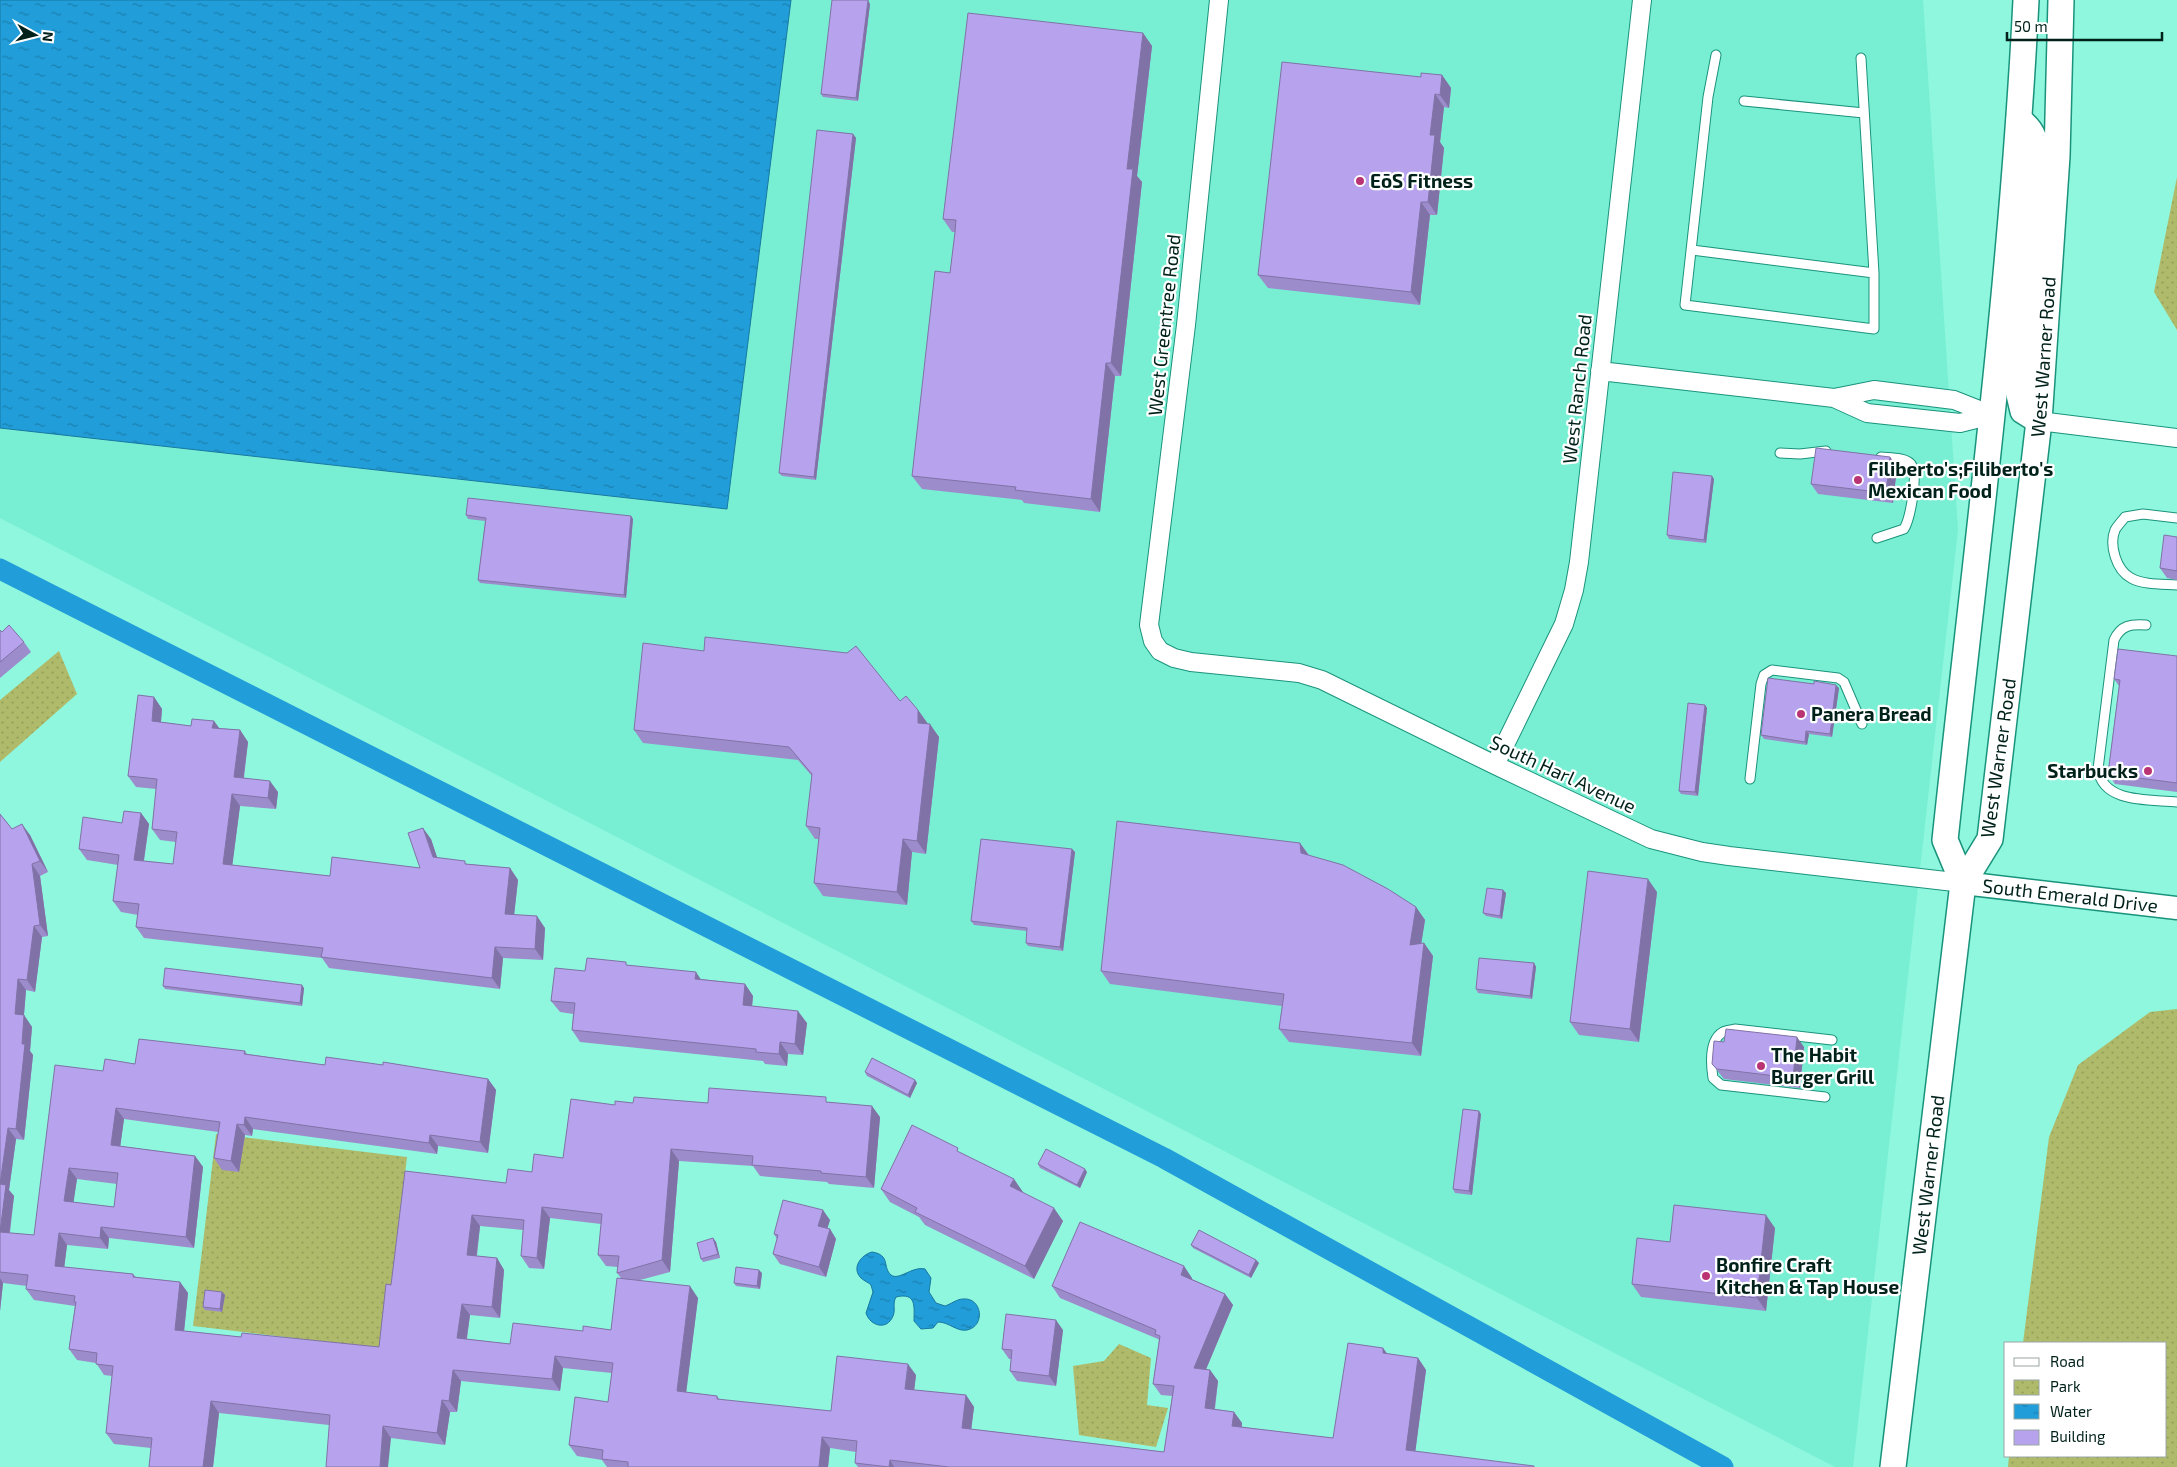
<svg xmlns="http://www.w3.org/2000/svg" width="2177" height="1467" viewBox="0 0 2177 1467" font-family="'Exo 2',sans-serif">
  <style>
    .built { fill: #78efd3 }
    .park { fill: url(#park-dots) }
    .water { fill: url(#water-ripples); stroke: #1778a0 }
    .lines { fill: none; stroke-linecap: round; stroke-linejoin: round }
    .canal { stroke: #219dd9; stroke-width: 21 }
    .service-casing { stroke: #1a937c; stroke-width: 11 }
    .minor-casing { stroke: #1a937c; stroke-width: 20 }
    .tertiary-casing { stroke: #1a937c; stroke-width: 25 }
    .secondary-casing { stroke: #1a937c; stroke-width: 28 }
    .service { stroke: #fff; stroke-width: 9 }
    .minor { stroke: #fff; stroke-width: 18 }
    .tertiary { stroke: #fff; stroke-width: 22 }
    .secondary { stroke: #fff; stroke-width: 25 }
    .wall { fill: #9d8ccc; fill-rule: evenodd }
    .shaded-wall { fill: #8072a6 }
    .building { fill: #b7a3ed; stroke: #8072a6; fill-rule: evenodd }
    .poi-dot { fill: #ba3373; stroke: #fff; stroke-width: 2 }
    .labels { text-anchor: middle; stroke-width: 4.5; stroke-linejoin: round; paint-order: stroke }
    .poi-label { font-size: 19px; font-weight: bold; fill: #00211a; stroke: #fff; text-anchor: start }
    .street-label { font-size: 19px; fill: #00211a; stroke: #fff }
  </style>
  <defs>
    <pattern id="park-dots" width="8" height="8" patternUnits="userSpaceOnUse" patternTransform="scale(1.25)"><rect width="8" height="8" fill="#afbb6a"/><path d="M2 2h.1M6 6h.1" fill="none" stroke="#95a05b" stroke-width="1.8" stroke-linecap="round"/></pattern>
    <pattern id="water-ripples" width="26" height="14" patternUnits="userSpaceOnUse" patternTransform="scale(1.25)"><rect width="26" height="14" fill="#219dd9"/><path d="M2 4q2-2 4 0t4 0M15 11q2-2 4 0t4 0" fill="none" stroke="#1a80af"/></pattern>
  </defs>
  <rect width="100%" height="100%" fill="#8ef7dd"/>
  <!-- built -->
  <path class="built" d="M791 0H1923L1958 530 1853 1467H1835L0 518V428L727 509Z"/>
  <!-- park -->
  <path class="park" d="M2177 177V330L2154 292Z
    M59 651 77 694 0 762V700Z
    M2177 1009V1467H2008L2009 1456H2166V1343H2023L2049 1137 2078 1065 2150 1012Z
    M216 1134 407 1157 384 1349 193 1326Z
    M1119 1344 1151 1358 1147 1405 1168 1408 1156 1447 1079 1435 1073 1366 1104 1361Z"/>
  <!-- water -->
  <path class="water" d="M0 0H791L727 509 0 428Z
    M872 1252C891 1255 882 1267 891 1275 899 1281 912 1266 925 1269L931 1278 929 1292 936 1303 945 1306C951 1304 957 1299 963 1299 982 1297 986 1326 967 1330 957 1332 949 1322 938 1322L933 1328 921 1329 914 1321C914 1307 917 1292 896 1297 892 1304 896 1309 893 1316 887 1331 870 1326 866 1313L873 1292 871 1285C868 1282 864 1281 861 1278 851 1268 861 1255 872 1252Z"/>
  <g class="lines">
    <!-- canal -->
    <path class="canal" d="M0 569 1164 1158 1723 1467"/>
    <!-- service casing -->
    <g class="service-casing">
      <path id="service" d="M1716 55 1708 97 1685 305 1874 329V273L1861 58
        M1744 101 1864 113
        M1692 250 1874 273
        M1780 453 1800 454 1826 451
        M1877 538 1904 529C1910 519 1919 474 1911 464 1905 457 1889 458 1881 457
        M2177 585C2163 584 2143 585 2131 578 2116 570 2109 545 2115 530 2117 526 2122 521 2125 517L2143 514 2177 518
        M2146 625C2131 624 2121 625 2114 640L2098 769C2103 804 2150 799 2177 802
        M1750 779 1761 684 1764 675 1772 670 1838 678 1844 682 1862 724
        M1825 1097 1721 1085 1713 1078C1711 1065 1709 1040 1723 1032 1726 1030 1732 1030 1735 1029L1832 1040"/>
    </g>
    <!-- minor casing -->
    <g class="minor-casing">
      <path id="minor" d="M1219 0 1186 325 1149 625 1153 641 1160 651 1174 658 1191 662 1299 673 1322 680 1495 765 1651 839 1702 852 1729 856 1963 883
        M1600 371 1834 398 1874 390 1954 400 1992 415
        M1834 398 1867 413 1960 423 1992 415
        M2039 421 2177 438
        M1495 765 1564 624 1574 590 1579 562 1642 0"/>
    </g>
    <!-- tertiary casing -->
    <g class="tertiary-casing">
      <g id="tertiary">
        <path id="s1" d="M1963 883 2177 908"/>
      </g>
    </g>
    <!-- secondary casing -->
    <g class="secondary-casing">
      <g id="secondary">
        <path d="M2019 120C2038 134 2035 145 2036 166L2017 386 2023 411 2039 421"/>
        <path d="M1963 883 1945 840C1975 560 2012 281 2026 0"/>
        <path id="s2" d="M1893 1467 1963 883 1990 839 2039 421 2057 156 2061 0"/>
      </g>
    </g>
    <!-- service -->
    <use href="#service" class="service"/>
    <!-- minor -->
    <use href="#minor" class="minor"/>
    <!-- tertiary -->
    <use href="#tertiary" class="tertiary"/>
    <!-- secondary -->
    <use href="#secondary" class="secondary"/>
  </g>
  <!-- wall -->
  <path class="wall" d="M870 4 858 101 823 97 821 94Z
    M1143 33 1152 46 1137 176 1142 182 1121 376H1115L1100 512 1024 503 1022 500 922 489 912 476 950 273 955 232H952L943 219Z
    M1442 75 1451 88 1449 108 1444 107 1440 142 1444 148 1437 215H1430L1420 305 1268 288 1258 275Z
    M853 134 856 138 816 480 782 476 779 473Z
    M1890 457 1897 467 1893 503 1818 494 1811 484Z
    M1714 479 1706 543 1669 539 1667 535Z
    M466 515 631 516 633 519 626 598 480 583 478 580 485 521 468 519Z
    M2177 537V580L2167 578 2160 568Z
    M0 630 2 632 24 642 31 652 0 678Z
    M2177 656V792L2115 784 2108 774 2119 686 2114 679Z
    M1839 688 1832 737 1809 734 1807 745 1764 739 1761 735Z
    M154 697 162 709 161 722 191 726 214 721 219 728 240 730 248 742 244 778 278 792 276 809 240 806 232 865 330 876 420 868 431 839 437 858 468 864 510 868 518 880 514 914 545 928 543 960 503 958 500 989 329 968 322 958 144 938 136 927 138 915 121 912 113 901 118 865 87 860 79 849 141 813 149 824 144 861 173 864 176 842 160 840 152 829 156 789 136 787 128 776Z
    M900 701 918 710 928 724 939 737 926 854 912 852 907 905 823 896 814 883 819 839H815L806 826 812 776 798 760 643 743 634 730Z
    M1705 705 1707 708 1698 796 1681 794 1679 791Z
    M0 814 12 829 30 835 48 872 40 876 48 936 42 937 35 992 26 990 24 1015 32 1027 30 1051 33 1055 24 1140 16 1139 9 1190 14 1196 10 1233 34 1235 103 1071 135 1064 245 1051 247 1054 325 1065H383L488 1079 496 1090 488 1153 438 1146 437 1154 253 1129 252 1136 245 1135 239 1172 222 1170 214 1158 218 1132 124 1119 120 1146 195 1156 203 1167 194 1248 109 1238 108 1249 67 1245 64 1267 133 1274 136 1277 180 1282 188 1293 184 1331 241 1337 379 1347 391 1285 506 1183 563 1158 615 1105 633 1103H708L830 1102 880 1117 874 1188 829 1184 827 1182 760 1176 753 1166 679 1161 670 1272 640 1280 698 1298 686 1392 717 1396 720 1400 831 1411 916 1375 914 1390 966 1395 974 1407 971 1429 1164 1452 1172 1396 1161 1395 1153 1384 1159 1340 1158 1339 1060 1298 1052 1286 1192 1278V1279L1225 1294 1233 1305 1206 1369 1210 1370 1218 1381 1215 1409 1234 1412 1242 1423V1427L1333 1438 1383 1348 1387 1354 1418 1358 1426 1370 1415 1452 1535 1467H858L855 1463 856 1452 830 1448 828 1467H607L602 1460 577 1456 569 1445 608 1402 612 1373 563 1368 560 1391 461 1381 457 1412H450L445 1445 391 1438 329 1425 219 1413 213 1467H149L151 1448 114 1444 106 1433 112 1376 104 1375 96 1363 77 1360 69 1349 75 1306 34 1300 26 1289 27 1286 3 1283 0 1311ZM77 1179 117 1184 114 1207 73 1202ZM550 1218 601 1224 598 1255 606 1266 618 1267 617 1273 621 1278 611 1330 583 1331 510 1344 467 1339 470 1315 500 1318 504 1270 497 1258 477 1256 480 1226 523 1230 521 1256 529 1268 544 1269Z
    M1300 843 1309 855 1416 907 1425 920 1421 944 1424 943 1433 956 1421 1056 1289 1042 1279 1029 1282 1006 1110 984 1101 971Z
    M1072 849 1075 852 1063 951 1028 946 1026 943 1027 931 974 925 971 921Z
    M1503 890 1506 893 1502 919 1486 916 1483 913Z
    M1657 892 1639 1042 1579 1035 1570 1022Z
    M1534 963 1536 967 1532 999 1478 993 1476 989Z
    M628 965 701 979 745 984 753 996 752 1006 807 1023 803 1055 788 1054 787 1066 765 1064 763 1061 580 1042 572 1030 573 1014 560 1012 551 1001 585 971Z
    M163 986 304 988 302 1006 165 989Z
    M1724 1042 1804 1047 1800 1088 1724 1079 1712 1064Z
    M865 1072 915 1080 917 1083 910 1098 867 1076Z
    M1481 1114 1472 1195 1455 1193 1453 1189Z
    M962 1153 1023 1192 1022 1193 1063 1221 1034 1279 925 1225 919 1217 890 1202 881 1189Z
    M1038 1164 1087 1172 1080 1188 1040 1168Z
    M830 1220 827 1228 830 1229 836 1239 826 1277 780 1264 773 1254 777 1239 774 1234Z
    M1775 1228 1766 1311 1641 1297 1632 1284 1670 1242Z
    M713 1238 716 1242 720 1258 703 1262 701 1259Z
    M1191 1245 1256 1260 1259 1263 1251 1278 1193 1248Z
    M762 1273 760 1289 736 1286 734 1283Z
    M222 1292 225 1295 222 1312 205 1310 203 1307Z
    M1063 1330 1056 1386 1017 1381 1010 1371 1011 1359H1009L1002 1349Z"/>
  <!-- shaded-wall -->
  <path class="shaded-wall" d="M868 0 870 4 858 101 856 98Z
    M1143 33 1152 46 1137 176 1142 182 1121 376 1111 363 1127 169Z
    M1442 75 1451 88 1449 108 1440 95Z
    M1435 94 1444 107 1440 142 1444 148 1437 215 1428 202 1430 135Z
    M853 134 856 138 816 480 814 477Z
    M1421 202 1430 215 1420 305 1411 292Z
    M1106 363 1115 376 1100 512 1091 499Z
    M1890 457 1897 467 1893 503 1886 493Z
    M1712 476 1714 479 1706 543 1704 540Z
    M631 516 633 519 626 598 624 595Z
    M1836 685 1839 688 1832 737 1830 734Z
    M154 697 162 709 160 732 152 721Z
    M1705 705 1707 708 1698 796 1695 792Z
    M918 710 928 724 927 736 918 723Z
    M214 721 222 732 212 728Z
    M930 724 939 737 926 854 917 841Z
    M240 730 248 742 242 789 234 777Z
    M1806 731 1809 734 1807 745 1805 742Z
    M270 781 278 792 276 809 268 798Z
    M232 794 240 806 231 876 223 864Z
    M141 813 149 824 142 872 134 860Z
    M22 824 30 835 48 872 40 861Z
    M423 828 431 839 441 869 433 857Z
    M903 839 912 852 907 905 897 892Z
    M1300 843 1309 856 1301 853Z
    M1072 849 1075 852 1063 951 1060 947Z
    M32 864 40 876 48 936 40 925Z
    M510 868 518 880 513 925 505 914Z
    M1648 879 1657 892 1639 1042 1630 1029Z
    M1503 890 1506 893 1502 919 1500 916Z
    M1416 907 1425 920 1419 958 1410 945Z
    M537 916 545 928 543 960 535 949Z
    M34 926 42 937 35 992 27 980Z
    M1424 943 1433 956 1421 1056 1412 1043Z
    M495 947 503 958 500 989 492 978Z
    M1534 963 1536 967 1532 999 1530 996Z
    M696 972 704 984 695 979Z
    M18 979 26 990 23 1026 15 1014Z
    M745 984 753 996 751 1017 743 1005Z
    M302 985 304 988 302 1006 300 1003Z
    M798 1011 807 1023 803 1055 795 1044Z
    M24 1015 32 1027 30 1051 33 1055 24 1140 16 1129Z
    M1797 1037 1804 1047 1800 1088 1793 1078Z
    M780 1042 788 1054 787 1066 779 1054Z
    M488 1079 496 1090 488 1153 480 1142Z
    M915 1080 917 1083 910 1098 908 1095Z
    M872 1106 880 1117 874 1188 866 1177Z
    M116 1108 124 1119 119 1156 111 1145Z
    M1479 1111 1481 1114 1472 1195 1469 1191Z
    M245 1117 253 1129 252 1136 244 1125Z
    M237 1124 245 1135 239 1172 231 1161Z
    M8 1128 16 1139 9 1190 14 1196 8 1243 0 1232V1184Z
    M430 1135 438 1146 437 1154 429 1143Z
    M671 1149 679 1161 670 1272 662 1260Z
    M195 1156 203 1167 194 1248 186 1237Z
    M69 1168 77 1179 72 1213 64 1201Z
    M1085 1169 1087 1172 1080 1188 1077 1185Z
    M1014 1179 1023 1192 1019 1199 1010 1186Z
    M542 1207 550 1218 544 1269 537 1258Z
    M1054 1208 1063 1221 1034 1279 1025 1266Z
    M823 1210 830 1220 825 1236 818 1226Z
    M472 1215 480 1226 475 1267 467 1255Z
    M1766 1215 1775 1228 1766 1311 1757 1298Z
    M101 1227 109 1238 108 1249 100 1238Z
    M830 1229 836 1239 826 1277 819 1267Z
    M59 1233 67 1245 63 1278 55 1266Z
    M713 1238 716 1242 720 1258 718 1254Z
    M497 1258 504 1270 500 1318 492 1307Z
    M1256 1260 1259 1263 1251 1278 1249 1275Z
    M1184 1266 1192 1278 1189 1286 1181 1275Z
    M759 1270 762 1273 760 1289 757 1286Z
    M0 1278 3 1283 0 1311Z
    M180 1282 188 1293 183 1341 175 1330Z
    M690 1286 698 1298 685 1402 677 1391Z
    M222 1292 225 1295 222 1312 220 1309Z
    M1225 1294 1233 1305 1202 1379 1194 1368Z
    M462 1304 470 1315 465 1349 457 1338Z
    M1056 1320 1063 1330 1056 1386 1049 1376Z
    M1383 1348 1391 1359 1383 1353Z
    M555 1356 563 1368 560 1391 552 1379Z
    M1418 1358 1426 1370 1414 1462 1406 1450Z
    M908 1364 916 1375 913 1400 905 1389Z
    M453 1370 461 1381 457 1412 449 1401Z
    M1210 1370 1218 1381 1213 1419 1205 1408Z
    M966 1395 974 1407 970 1440 962 1428Z
    M442 1400 450 1412 445 1445 437 1433Z
    M211 1401 219 1413 213 1467H203Z
    M1234 1412 1242 1423 1240 1437 1232 1426Z
    M383 1426 391 1438 388 1467H380Z
    M822 1437 830 1448 828 1467H819Z
    M890 1460 894 1467H889Z"/>
  <!-- building -->
  <path class="building" d="M832 0H868L856 98 821 94Z
    M968 13 1143 33 1127 169H1133L1111 363H1106L1091 499 1015 490 1016 487 912 476 935 271 950 273 955 232 956 220 943 219Z
    M1282 62 1421 77V73L1442 75 1440 95 1435 94 1430 135H1435L1428 202H1421L1411 292 1258 275Z
    M817 130 853 134 814 477 779 473Z
    M1816 448 1890 457 1886 493 1811 484Z
    M1673 472 1712 476 1704 540 1667 535Z
    M468 498 631 516 624 595 478 580 486 518 466 515Z
    M2164 535 2177 537V571L2160 568Z
    M9 625 24 642 0 662V630L2 632Z
    M705 637 847 653 856 646 900 701 906 696 918 710V723L930 724 917 841 903 839 897 892 814 883 820 828 806 826 812 774 789 747 634 730 643 643 704 651Z
    M2118 649 2177 656V783L2108 774 2120 680 2114 679Z
    M1768 678 1814 684V681L1836 685 1830 734 1806 731 1805 742 1761 735Z
    M138 695 154 697 152 721 191 726 192 719 214 721 212 728 240 730 234 777 270 781 268 798 232 794 223 864 330 876 332 857 420 868 408 833 423 828 433 857 465 861V864L510 868 505 914 537 916 535 949 495 947 492 978 321 957 323 948 136 927 139 904 113 901 119 855 79 849 83 817 122 823 124 811 141 813 134 860 173 864 177 832 152 829 157 779 128 776Z
    M1688 703 1705 705 1695 792 1679 791Z
    M0 814 12 829 22 824 40 861 32 864 40 925 34 926 27 980 18 979 15 1014 24 1015 22 1044H25L16 1129 8 1128 0 1184 6 1185 0 1232 34 1235 55 1065 103 1071 105 1059 135 1064 139 1039 245 1051 244 1054 325 1065 326 1057 383 1065V1062L488 1079 480 1142 430 1135 429 1143 245 1117 244 1125 237 1124 231 1161 214 1158 220 1122 116 1108 111 1145 195 1156 186 1237 101 1227 100 1238 59 1233 55 1266 133 1274V1277L180 1282 175 1330 241 1337 242 1333 379 1347 386 1284 391 1285 405 1171 506 1183 508 1169 532 1172 534 1154 563 1158 571 1099 615 1105V1101L633 1103 634 1097 708 1103 709 1088 826 1097V1102L872 1106 866 1177 821 1173V1171L752 1165 753 1156 671 1149 662 1260 617 1273 619 1256 598 1255 602 1214 542 1207 537 1258 521 1256 524 1220 472 1215 467 1255 497 1258 492 1307 462 1304 457 1338 510 1344 513 1323 583 1331V1326L611 1330 617 1278 690 1286 677 1391 717 1396V1399L831 1411 837 1356 908 1364 905 1389 966 1395 962 1428 1164 1452 1174 1386 1153 1384 1160 1336 1155 1334 1156 1330 1052 1286 1080 1222 1184 1266 1181 1275 1225 1294 1194 1368 1210 1370 1205 1408 1234 1412 1232 1426 1333 1438 1348 1343 1383 1348V1353L1418 1358 1406 1450 1534 1466V1467H949L890 1460 889 1467 855 1463 857 1441 822 1437 819 1467H628V1462L602 1459 603 1450 569 1445 575 1397 608 1402 613 1363 555 1356 552 1379 453 1370 449 1401 442 1400 437 1433 383 1426 380 1467H326L330 1415 211 1401 203 1467H149L152 1438 106 1433 113 1366 96 1364 97 1353 69 1349 76 1302H74L75 1296 26 1289 28 1275 0 1272ZM69 1168 118 1173 114 1207 64 1201Z
    M1117 821 1300 843 1301 853 1343 865 1388 889 1416 907 1410 945 1424 943 1412 1043 1279 1029 1284 994 1101 971Z
    M981 839 1072 849 1060 947 1026 943 1027 928 971 921Z
    M1588 871 1648 879 1630 1029 1570 1022Z
    M1487 888 1503 890 1500 916 1483 913Z
    M587 958 626 962V965L696 972 695 979 745 984 743 1005 798 1011 795 1044 780 1042 779 1054 756 1052V1049L572 1030 575 1003 551 1001 555 968 585 971Z
    M1479 958 1534 963 1530 996 1476 989Z
    M165 968 302 985 300 1003 163 986Z
    M1726 1029 1797 1037 1793 1078 1717 1069 1712 1064 1714 1041 1724 1042Z
    M872 1058 915 1080 908 1095 865 1072Z
    M1463 1109 1479 1111 1469 1191 1453 1189Z
    M912 1125 958 1148 957 1151 1014 1179 1010 1186 1054 1208 1025 1266 915 1212 917 1208 881 1189Z
    M1046 1149 1085 1169 1077 1185 1038 1164Z
    M783 1200 823 1210 818 1226 830 1229 819 1267 773 1254 778 1235 774 1234Z
    M1674 1205 1766 1215 1757 1298 1632 1284 1637 1238 1670 1242Z
    M1199 1230 1256 1260 1249 1275 1191 1245Z
    M713 1238 718 1254 701 1259 697 1243Z
    M736 1267 759 1270 757 1286 734 1283Z
    M205 1290 222 1292 220 1309 203 1307Z
    M1006 1314 1056 1320 1049 1376 1010 1371 1012 1350 1002 1349Z"/>
  <!-- markers -->
  <g class="poi-dot">
    <circle cx="1360" cy="181" r="5"/>
    <circle cx="1858" cy="480" r="5"/>
    <circle cx="1801" cy="714" r="5"/>
    <circle cx="2148" cy="771" r="5"/>
    <circle cx="1761" cy="1066" r="5"/>
    <circle cx="1706" cy="1276" r="5"/>
  </g>
  <g class="labels">
    <!-- poi labels -->
    <g class="poi-label">
      <text x="1370" y="188">EōS Fitness</text>
      <text x="1868" y="476">Filiberto's;Filiberto's<tspan x="1868" dy="22">Mexican Food</tspan></text>
      <text x="1811" y="721">Panera Bread</text>
      <text x="2138" y="778" text-anchor="end">Starbucks</text>
      <text x="1771" y="1062">The Habit<tspan x="1771" dy="22">Burger Grill</tspan></text>
      <text x="1716" y="1272">Bonfire Craft<tspan x="1716" dy="22">Kitchen &amp; Tap House</tspan></text>
    </g>
    <!-- street labels -->
    <g class="street-label">
      <text transform="translate(1164 325) rotate(-84)" y="7">West Greentree Road</text>
      <text dy="7" stroke="none"><textPath href="#s2" startOffset="1125">West Warner Road</textPath></text>
      <text transform="translate(1577 389) rotate(-84)" y="7">West Ranch Road</text>
      <text transform="translate(1998 758) rotate(-82)" y="7">West Warner Road</text>
      <text transform="translate(1563 774) rotate(25)" y="7">South Harl Avenue</text>
      <text dy="7" stroke="none"><textPath href="#s1" startOffset="108">South Emerald Drive</textPath></text>
      <text dy="7" stroke="none"><textPath href="#s2" startOffset="294">West Warner Road</textPath></text>
    </g>
  </g>
  <!-- legend -->
  <rect x="2004" y="1342" width="162" height="115" fill="#ffffff" stroke="#99a6a3"/>
  <rect x="2014" y="1358" width="25" height="8" fill="#ffffff" stroke="#99a6a3"/>
  <text x="2050" y="1367" font-size="15" fill="#00211a">Road</text>
  <rect x="2014" y="1380" width="25" height="15" fill="url(#park-dots)" stroke="#99a6a3"/>
  <text x="2050" y="1392" font-size="15" fill="#00211a">Park</text>
  <rect x="2014" y="1404" width="25" height="15" fill="url(#water-ripples)" stroke="#99a6a3"/>
  <text x="2050" y="1417" font-size="15" fill="#00211a">Water</text>
  <rect x="2014" y="1430" width="25" height="15" fill="#b7a3ed" stroke="#99a6a3"/>
  <text x="2050" y="1442" font-size="15" fill="#00211a">Building</text>
  <!-- north arrow -->
  <g transform="translate(35 35) rotate(97)" stroke="#ffffff" stroke-width="4" paint-order="stroke">
  <path d="M0-4L9 19L0 12L-9 19Z" fill="#00211a"/>
  <text y="-8" font-size="14" font-weight="bold" text-anchor="middle" fill="#00211a">N</text>
  </g>
  <!-- scale -->
  <path d="M2007 32v8h155v-8" fill="none" stroke="#00211a" stroke-width="2.5"/>
  <text x="2014" y="32" font-size="15" fill="#00211a" stroke="#ffffff" stroke-width="4" paint-order="stroke">50 m</text>
</svg>
